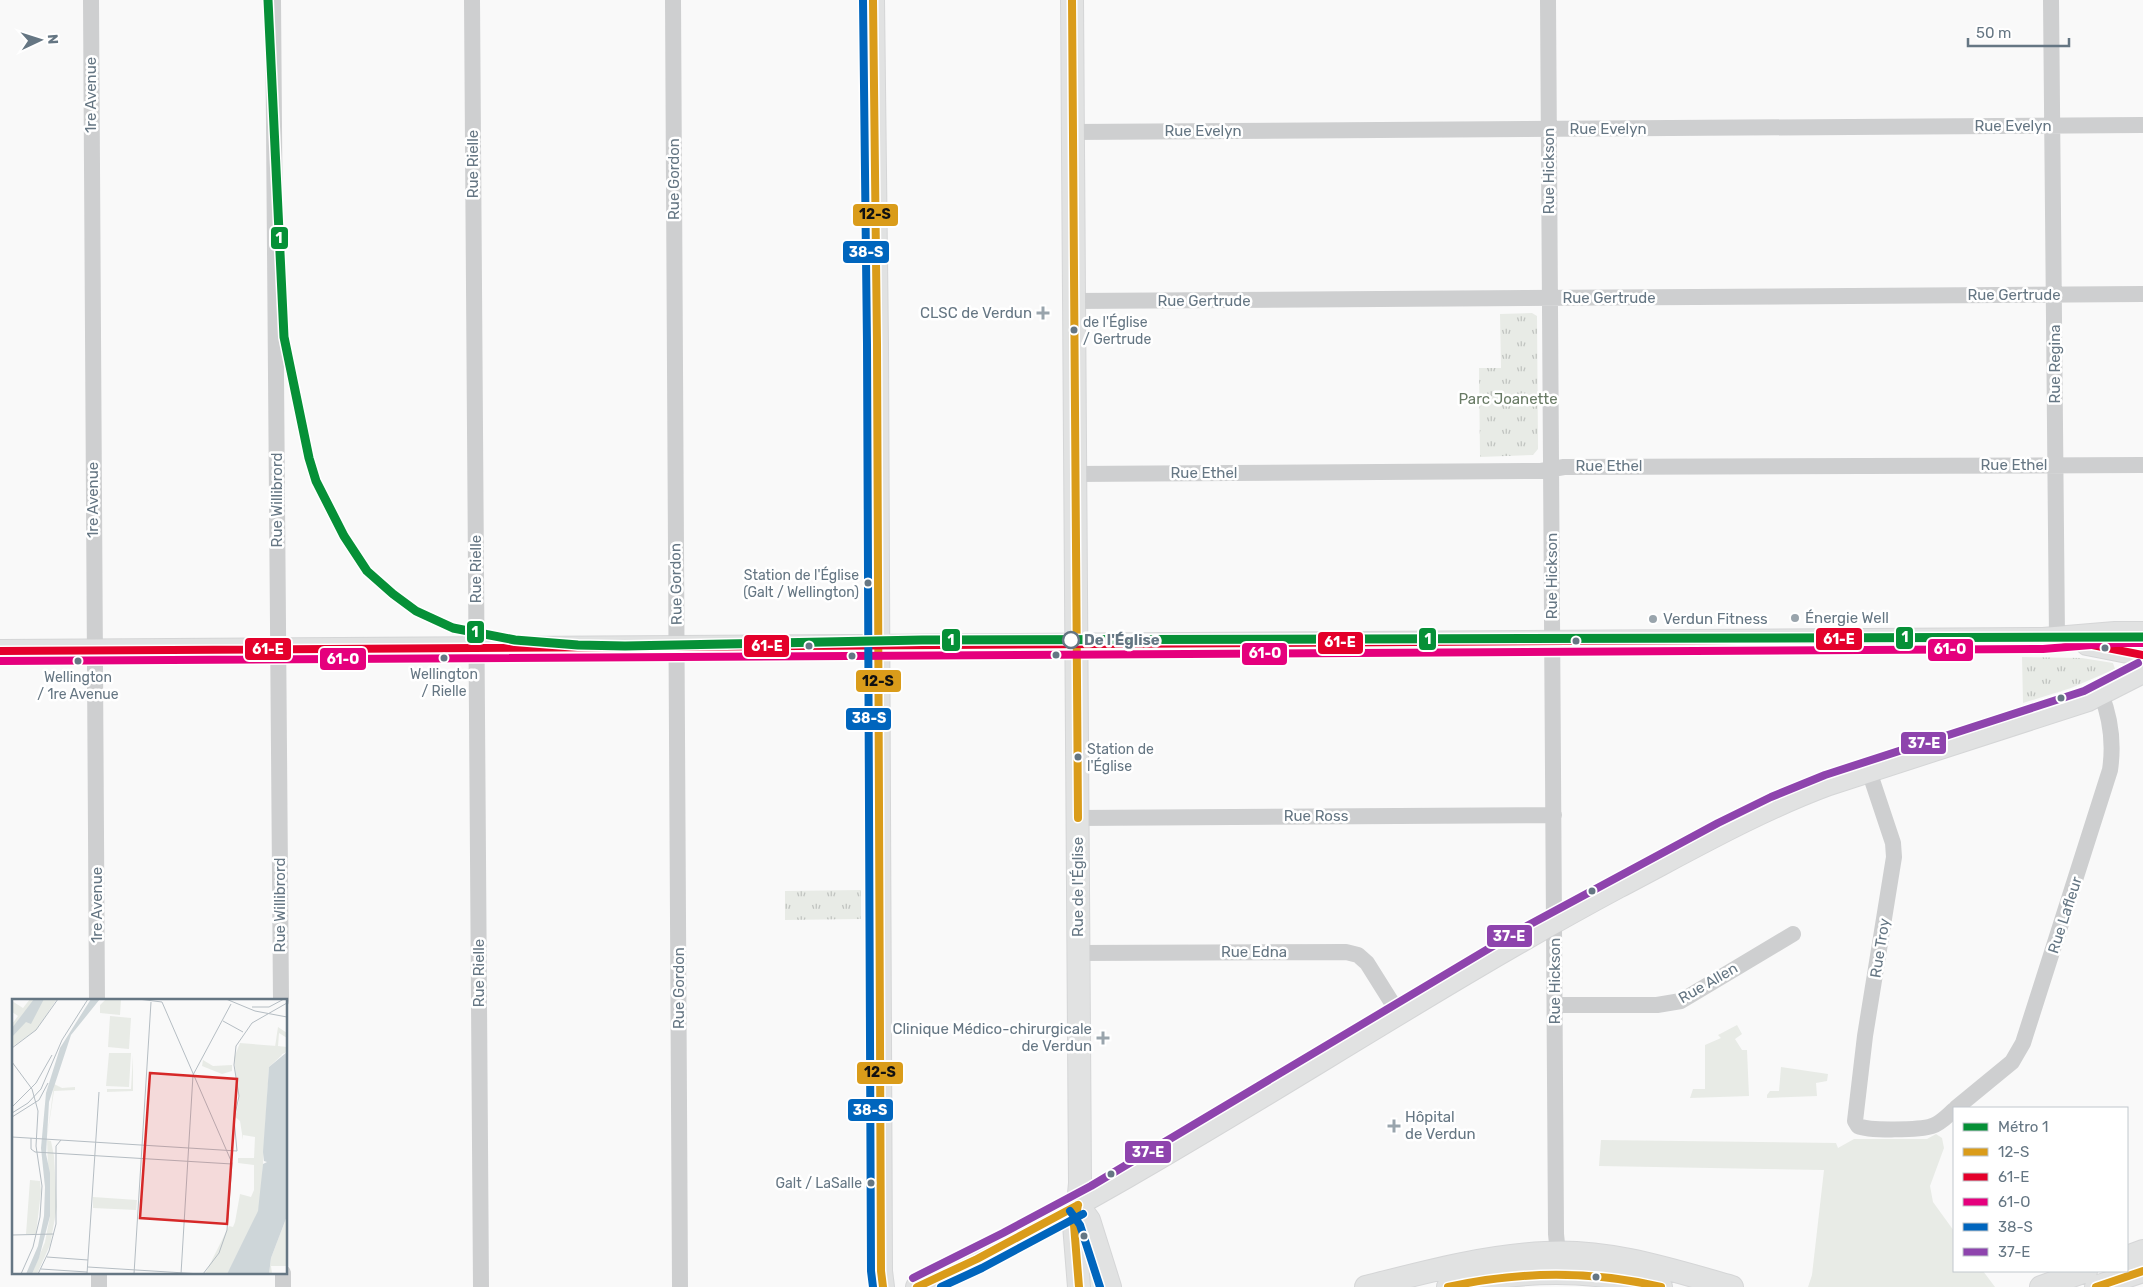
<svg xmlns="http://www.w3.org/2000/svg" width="2143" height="1287" viewBox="0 0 2143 1287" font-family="Rubik,sans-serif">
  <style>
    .grass { fill: #e8ebe6 }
    .park { fill: url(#park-tufts) }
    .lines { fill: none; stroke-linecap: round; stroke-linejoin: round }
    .secondary-casing { stroke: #d5d6d7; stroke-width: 24 }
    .street { stroke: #cecfd0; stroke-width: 16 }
    .secondary { stroke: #e1e2e2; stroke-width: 22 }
    .bus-1-casing { stroke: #fff; stroke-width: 11 }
    .bus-2-casing { stroke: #fff; stroke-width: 11 }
    .bus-3-casing { stroke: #fff; stroke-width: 11 }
    .bus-4-casing { stroke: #fff; stroke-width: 11 }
    .bus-5-casing { stroke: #fff; stroke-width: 11 }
    .bus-1 { stroke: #da9c1a; stroke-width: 8 }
    .bus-2 { stroke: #e4002b; stroke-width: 8 }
    .bus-3 { stroke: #e5007d; stroke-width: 8 }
    .bus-4 { stroke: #0065bd; stroke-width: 8 }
    .bus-5 { stroke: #8e44ad; stroke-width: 8 }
    .metro-1-casing { stroke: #fff; stroke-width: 12 }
    .metro-1 { stroke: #069037; stroke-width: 9 }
    .poi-dot { fill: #99a4ac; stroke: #fff; stroke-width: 2 }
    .bus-dot { fill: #657683; stroke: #fff; stroke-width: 2 }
    .stop-dot { fill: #fff; stroke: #657683; stroke-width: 2.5 }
    .labels { text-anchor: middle; stroke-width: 5; stroke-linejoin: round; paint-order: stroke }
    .bus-label { font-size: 14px; fill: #657683; stroke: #fff; text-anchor: start }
    .street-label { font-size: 15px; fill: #657683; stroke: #fff }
    .poi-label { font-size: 15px; fill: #657683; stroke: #fff; text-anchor: start }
    .park-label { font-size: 15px; fill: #687a64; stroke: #fff }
    .stop-label { font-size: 15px; font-weight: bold; fill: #657683; stroke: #fff; text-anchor: start }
    .inset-road { fill: none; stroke: #b5bdc3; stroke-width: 1 }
    .view { fill: #d62828; fill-opacity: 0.15; stroke: #d62828; stroke-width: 2.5 }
    .inset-edge { fill: none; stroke: #657683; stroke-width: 2.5 }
    .line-badge { stroke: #fff; stroke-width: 2 }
    .badge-label { font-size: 14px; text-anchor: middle; font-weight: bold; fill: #fff }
    .pale-badge-label { font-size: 14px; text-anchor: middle; font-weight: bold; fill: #111 }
  </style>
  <defs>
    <pattern id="park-tufts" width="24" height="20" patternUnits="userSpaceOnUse" patternTransform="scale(1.25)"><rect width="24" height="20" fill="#e8ebe6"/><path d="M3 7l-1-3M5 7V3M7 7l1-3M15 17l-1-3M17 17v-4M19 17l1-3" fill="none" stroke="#c0c3c0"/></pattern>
  </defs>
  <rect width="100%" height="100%" fill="#f9f9f9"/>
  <!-- grass -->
  <path class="grass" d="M1737 1025 1742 1034 1735 1039 1742 1050H1747L1749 1096 1690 1098 1693 1089H1705V1045L1721 1038 1718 1035Z
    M1781 1067 1828 1074 1827 1081 1816 1083 1817 1096 1767 1098V1095L1770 1091H1779Z
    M1936 1134 1942 1138 1944 1148 1930 1186 1933 1202 1954 1231V1271H1983L1995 1287H1808L1812 1275 1824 1170 1599 1166 1601 1140 1836 1143 1838 1148 1854 1139H1927Z
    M1091 1263 1099 1287H1090L1088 1264Z"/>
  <!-- park -->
  <path class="park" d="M1532 313 1537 316 1538 449 1533 455 1480 457 1479 368H1501L1500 314Z
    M2022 657 2082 658 2113 663 2115 669 2071 688 2023 703Z
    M861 890V919L785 920V891Z"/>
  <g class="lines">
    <!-- secondary casing -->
    <g class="secondary-casing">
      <path id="secondary" d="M873 0 877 344 881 1271 883 1287
        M1072 0 1080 1183 1078 1205 1074 1225 1079 1287
        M2087 644 2143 655
        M0 651 2043 639 2115 633H2143
        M1078 1205 1089 1220 1110 1287
        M2127 1257 2143 1251
        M917 1287C1160 1173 1381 1014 1618 887 1687 851 1756 811 1829 784L2088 700 2143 672
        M1366 1287C1425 1272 1484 1256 1545 1253 1608 1249 1672 1270 1732 1287
        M1448 1287C1519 1269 1591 1268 1661 1287
        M2041 1287 2086 1271
        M2096 1287 2143 1271"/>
    </g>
    <!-- street -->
    <path class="street" d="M91 0 97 1001
      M273 0 281 1001
      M472 0 481 1287
      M673 0 680 1287
      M1548 0 1556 1234 1559 1263
      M2051 0 2057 638
      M1073 132 2143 125
      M1074 301 2143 294
      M1075 474 1541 471 1564 467 2143 465
      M1869 771 1893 843 1894 857 1865 1036 1855 1121 1858 1126C1868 1131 1921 1130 1932 1126 1940 1124 1948 1115 1954 1110
      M1078 818 1554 815
      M1078 953 1346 952 1358 955 1367 963 1399 1014
      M1556 1005H1657L1681 1001 1793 934
      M1956 1108 2012 1062 2023 1043 2110 770C2114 743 2111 719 2101 694
      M99 1273V1287
      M283 1273V1287"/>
    <!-- secondary -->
    <use href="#secondary" class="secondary"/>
    <!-- bus-1 casing -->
    <g class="bus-1-casing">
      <path id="bus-1" d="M873 0 877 344 881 1271 883 1287
        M1072 0 1078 818
        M1078 1205 1074 1225 1079 1287
        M917 1287 977 1259 1078 1205
        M1448 1287C1520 1271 1589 1270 1661 1287
        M2096 1287 2143 1271"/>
    </g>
    <!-- bus-2 casing -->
    <g class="bus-2-casing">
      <path id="bus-2" d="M0 651 2057 638 2143 655"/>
    </g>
    <!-- bus-3 casing -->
    <g class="bus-3-casing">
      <path id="bus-3" d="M0 661 2043 649 2115 643H2143"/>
    </g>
    <!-- bus-4 casing -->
    <g class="bus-4-casing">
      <path id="bus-4" d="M863 0 867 344 871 1271 873 1287
        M1070 1211 1080 1225 1100 1287
        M941 1287 982 1268 1083 1214"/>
    </g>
    <!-- bus-5 casing -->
    <g class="bus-5-casing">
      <path id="bus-5" d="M913 1278 1003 1233 1091 1186 1525 927 1718 823 1771 797 1825 775 2084 691 2138 663"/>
    </g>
    <!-- bus-1 -->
    <use href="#bus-1" class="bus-1"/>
    <!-- bus-2 -->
    <use href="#bus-2" class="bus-2"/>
    <!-- bus-3 -->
    <use href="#bus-3" class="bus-3"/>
    <!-- bus-4 -->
    <use href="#bus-4" class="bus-4"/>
    <!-- bus-5 -->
    <use href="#bus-5" class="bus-5"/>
    <!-- metro-1 casing -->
    <g class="metro-1-casing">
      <path id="metro-1" d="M268 0 284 337 309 458 316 481 344 536 367 571 393 594 416 611 453 628 515 640 578 645 625 646 922 640 2143 637"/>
    </g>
    <!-- metro-1 -->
    <use href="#metro-1" class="metro-1"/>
  </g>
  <!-- markers -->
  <g class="poi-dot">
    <path d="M1040.5 305.5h5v5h5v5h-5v5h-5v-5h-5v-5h5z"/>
    <circle cx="1795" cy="618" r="5"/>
    <circle cx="1653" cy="619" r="5"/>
    <path d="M1100.5 1030.5h5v5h5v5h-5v5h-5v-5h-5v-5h5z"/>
    <path d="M1391.5 1118.5h5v5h5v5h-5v5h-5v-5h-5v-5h5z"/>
  </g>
  <g class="bus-dot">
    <circle cx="1074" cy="330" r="4.5"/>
    <circle cx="868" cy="583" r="4.5"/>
    <circle cx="1576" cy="641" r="4.5"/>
    <circle cx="809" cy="646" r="4.5"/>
    <circle cx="2105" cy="648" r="4.5"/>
    <circle cx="1056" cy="655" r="4.5"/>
    <circle cx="852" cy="656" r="4.5"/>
    <circle cx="444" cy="658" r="4.5"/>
    <circle cx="78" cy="661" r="4.5"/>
    <circle cx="2061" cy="698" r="4.5"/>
    <circle cx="1078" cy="757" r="4.5"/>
    <circle cx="1592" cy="891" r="4.5"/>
    <circle cx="1111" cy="1174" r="4.5"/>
    <circle cx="871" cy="1183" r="4.5"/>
    <circle cx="1084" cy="1236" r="4.5"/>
    <circle cx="1596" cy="1277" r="4.5"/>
  </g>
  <circle class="stop-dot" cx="1071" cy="640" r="8"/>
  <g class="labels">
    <!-- bus labels -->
    <g class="bus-label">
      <text x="1083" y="327">de l'Église<tspan x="1083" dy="17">/ Gertrude</tspan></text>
      <text x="859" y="580" text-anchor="end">Station de l'Église<tspan x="859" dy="17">(Galt / Wellington)</tspan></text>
      <text x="444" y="679" text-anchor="middle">Wellington<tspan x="444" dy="17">/ Rielle</tspan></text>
      <text x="78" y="682" text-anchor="middle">Wellington<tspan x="78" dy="17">/ 1re Avenue</tspan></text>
      <text x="1087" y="754">Station de<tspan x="1087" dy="17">l'Église</tspan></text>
      <text x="862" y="1188" text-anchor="end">Galt / LaSalle</text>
    </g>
    <!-- street labels -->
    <g class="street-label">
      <text transform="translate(91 95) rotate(-90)" y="5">1re Avenue</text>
      <text x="2013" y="131">Rue Evelyn</text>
      <text x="1608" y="134">Rue Evelyn</text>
      <text x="1203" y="136">Rue Evelyn</text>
      <text transform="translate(473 164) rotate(-90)" y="5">Rue Rielle</text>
      <text transform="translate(1549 171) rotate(-90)" y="5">Rue Hickson</text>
      <text transform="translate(674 179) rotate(-90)" y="5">Rue Gordon</text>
      <text x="2014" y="300">Rue Gertrude</text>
      <text x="1609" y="303">Rue Gertrude</text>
      <text x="1204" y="306">Rue Gertrude</text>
      <text transform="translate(2055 364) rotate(-90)" y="5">Rue Regina</text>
      <text x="2014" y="470">Rue Ethel</text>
      <text x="1609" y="471">Rue Ethel</text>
      <text x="1204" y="478">Rue Ethel</text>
      <text transform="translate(93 500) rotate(-90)" y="5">1re Avenue</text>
      <text transform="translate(277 500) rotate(-90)" y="5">Rue Willibrord</text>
      <text transform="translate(476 569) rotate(-90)" y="5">Rue Rielle</text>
      <text transform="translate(1552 576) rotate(-90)" y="5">Rue Hickson</text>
      <text transform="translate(676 584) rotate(-91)" y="5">Rue Gordon</text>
      <text x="1316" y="821">Rue Ross</text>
      <text transform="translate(1078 887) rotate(-90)" y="5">Rue de l'Église</text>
      <text transform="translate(97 905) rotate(-90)" y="5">1re Avenue</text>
      <text transform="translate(280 905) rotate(-90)" y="5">Rue Willibrord</text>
      <text transform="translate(2065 915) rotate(-72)" y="5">Rue Lafleur</text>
      <text transform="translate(1880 948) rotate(-81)" y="5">Rue Troy</text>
      <text x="1254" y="957">Rue Edna</text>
      <text transform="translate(479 973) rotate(-90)" y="5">Rue Rielle</text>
      <text transform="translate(1555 981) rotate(-90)" y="5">Rue Hickson</text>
      <text transform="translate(1708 983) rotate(-30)" y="5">Rue Allen</text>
      <text transform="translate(679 988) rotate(-90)" y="5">Rue Gordon</text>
    </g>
    <!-- poi labels -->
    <g class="poi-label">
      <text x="1032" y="318" text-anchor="end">CLSC de Verdun</text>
      <text x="1805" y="623">Énergie Well</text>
      <text x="1663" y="624">Verdun Fitness</text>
      <text x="1092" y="1034" text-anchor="end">Clinique Médico-chirurgicale<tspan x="1092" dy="17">de Verdun</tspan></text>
      <text x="1405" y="1122">Hôpital<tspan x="1405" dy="17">de Verdun</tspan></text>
    </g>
    <!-- park labels -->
    <g class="park-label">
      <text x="1508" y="404">Parc Joanette</text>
    </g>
    <!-- stop labels -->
    <g class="stop-label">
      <text x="1084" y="645">De l'Église</text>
    </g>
  </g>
  <!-- overview -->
  <g transform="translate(12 999)">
    <rect width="275" height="275" fill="#f9f9f9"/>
    <path d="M97 54H119L117 88 94 87ZM121 56V92L95 93V90H119Z" fill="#e8ebe6"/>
    <path d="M266 28 275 34V39L267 34 266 47 275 48V53L268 56 263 48Z" fill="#e8ebe6"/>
    <path d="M18 0H45L24 31 0 48V25L6 17 0 13V2L11 9ZM94 0H109L108 16 88 14V6ZM98 17 119 19 117 50 96 48ZM228 44 265 47 270 56 257 68 249 198 246 214 215 275H193L217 227 221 228 223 223 228 195 239 198 242 191V166L226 164V159H242L243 138 231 136V141L228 122 223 118 227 103 222 59ZM191 61 201 67 220 66V72L210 75 190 67ZM42 85 50 89 63 88V91L42 92 35 139ZM35 141 39 142 42 157 45 208 38 246 25 275H20L33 243 38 217ZM18 181 28 182 29 192 24 235H14ZM81 198 125 201 124 211 81 209ZM275 217V267H259L260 275H257L259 259Z" fill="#e8ebe6"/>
    <path d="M22 0H32L19 25 14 23 0 38V29ZM79 0H88L59 36 37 103 34 155 38 174V217L27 259 20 275H14L26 247 32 217 33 188 29 149 34 94 48 49ZM275 53V217L259 259 257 275H215L246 212 251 165 255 163 252 162 251 153 257 68Z" fill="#ced6d9"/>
    <path class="inset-road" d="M126 0 150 3 220 164 215 231 207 254 191 275M214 0 243 12 275 18M240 8H257L272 0M211 22 231 33M0 49 24 31 46 0M0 63 20 90 26 112 24 147 30 187 28 218 21 248 9 275M0 108 24 84 40 56M0 114 16 104 29 90 50 41 76 0M0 118 27 101 36 84M0 138 225 152 222 120 227 97 222 66 224 47 240 24 275 4M19 139V150L23 153 220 165M0 236 42 235M35 258 76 261M76 268 189 275M29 270 75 273M26 275 37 252 44 225V147L49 141M75 275 87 93M122 275 139 3M169 275 181 76 219 5"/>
    <path class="view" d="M138 74 225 80 215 225 128 219Z"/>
    <rect width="275" height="275" class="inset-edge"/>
  </g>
  <g class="line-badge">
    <rect x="852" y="203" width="47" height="24" rx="5" fill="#da9c1a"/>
    <rect x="270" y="226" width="19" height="24" rx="5" fill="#069037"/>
    <rect x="842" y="240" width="48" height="24" rx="5" fill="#0065bd"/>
    <rect x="466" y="620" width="19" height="24" rx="5" fill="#069037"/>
    <rect x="1895" y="626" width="19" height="24" rx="5" fill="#069037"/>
    <rect x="1418" y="627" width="19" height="24" rx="5" fill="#069037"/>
    <rect x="1815" y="627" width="48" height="24" rx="5" fill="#e4002b"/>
    <rect x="941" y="628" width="20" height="24" rx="5" fill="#069037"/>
    <rect x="1317" y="631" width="47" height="24" rx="5" fill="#e4002b"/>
    <rect x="743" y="634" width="47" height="24" rx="5" fill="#e4002b"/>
    <rect x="244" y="637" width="48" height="24" rx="5" fill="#e4002b"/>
    <rect x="1927" y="638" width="47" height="24" rx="5" fill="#e5007d"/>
    <rect x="1241" y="642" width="47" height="24" rx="5" fill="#e5007d"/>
    <rect x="319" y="647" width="48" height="24" rx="5" fill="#e5007d"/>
    <rect x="855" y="669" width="47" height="24" rx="5" fill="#da9c1a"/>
    <rect x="845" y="707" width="47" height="24" rx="5" fill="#0065bd"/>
    <rect x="1900" y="731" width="47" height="24" rx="5" fill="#8e44ad"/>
    <rect x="1486" y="924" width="47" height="24" rx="5" fill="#8e44ad"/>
    <rect x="856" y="1061" width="48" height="24" rx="5" fill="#da9c1a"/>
    <rect x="847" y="1098" width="47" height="24" rx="5" fill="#0065bd"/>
    <rect x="1124" y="1140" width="48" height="24" rx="5" fill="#8e44ad"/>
  </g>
  <g class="badge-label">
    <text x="279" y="243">1</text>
    <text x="866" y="257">38-S</text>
    <text x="475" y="637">1</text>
    <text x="1905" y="642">1</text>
    <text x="1428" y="644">1</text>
    <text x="1839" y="644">61-E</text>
    <text x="951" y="645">1</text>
    <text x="1340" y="647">61-E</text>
    <text x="767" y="651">61-E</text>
    <text x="268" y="654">61-E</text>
    <text x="1950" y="654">61-O</text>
    <text x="1265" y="658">61-O</text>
    <text x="343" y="664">61-O</text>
    <text x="869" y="723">38-S</text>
    <text x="1924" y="748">37-E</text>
    <text x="1509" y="941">37-E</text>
    <text x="870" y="1115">38-S</text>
    <text x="1148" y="1157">37-E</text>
  </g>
  <g class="pale-badge-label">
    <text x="875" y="219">12-S</text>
    <text x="878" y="686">12-S</text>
    <text x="880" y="1077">12-S</text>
  </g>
  <!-- legend -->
  <rect x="1953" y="1107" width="175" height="165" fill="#ffffff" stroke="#c1c8cd"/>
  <rect x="1963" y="1123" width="25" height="8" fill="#069037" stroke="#c1c8cd"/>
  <text x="1998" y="1132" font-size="15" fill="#657683">Métro 1</text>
  <rect x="1963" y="1148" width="25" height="8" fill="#da9c1a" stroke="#c1c8cd"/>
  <text x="1998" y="1157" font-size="15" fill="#657683">12-S</text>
  <rect x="1963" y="1173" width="25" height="8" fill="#e4002b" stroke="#c1c8cd"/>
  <text x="1998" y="1182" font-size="15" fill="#657683">61-E</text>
  <rect x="1963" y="1198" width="25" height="8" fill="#e5007d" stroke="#c1c8cd"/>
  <text x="1998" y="1207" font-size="15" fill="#657683">61-O</text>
  <rect x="1963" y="1223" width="25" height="8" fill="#0065bd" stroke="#c1c8cd"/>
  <text x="1998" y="1232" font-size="15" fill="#657683">38-S</text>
  <rect x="1963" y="1248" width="25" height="8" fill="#8e44ad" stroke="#c1c8cd"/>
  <text x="1998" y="1257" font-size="15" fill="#657683">37-E</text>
  <!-- north arrow -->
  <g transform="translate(40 40) rotate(86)" stroke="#ffffff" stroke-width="4" paint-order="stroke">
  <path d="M0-4L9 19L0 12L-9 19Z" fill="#657683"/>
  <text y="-8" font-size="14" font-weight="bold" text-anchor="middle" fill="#657683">N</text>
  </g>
  <!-- scale -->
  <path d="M1968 38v8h101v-8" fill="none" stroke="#657683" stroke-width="2.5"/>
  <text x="1976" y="38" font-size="15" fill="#657683" stroke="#ffffff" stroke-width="4" paint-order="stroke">50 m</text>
</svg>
